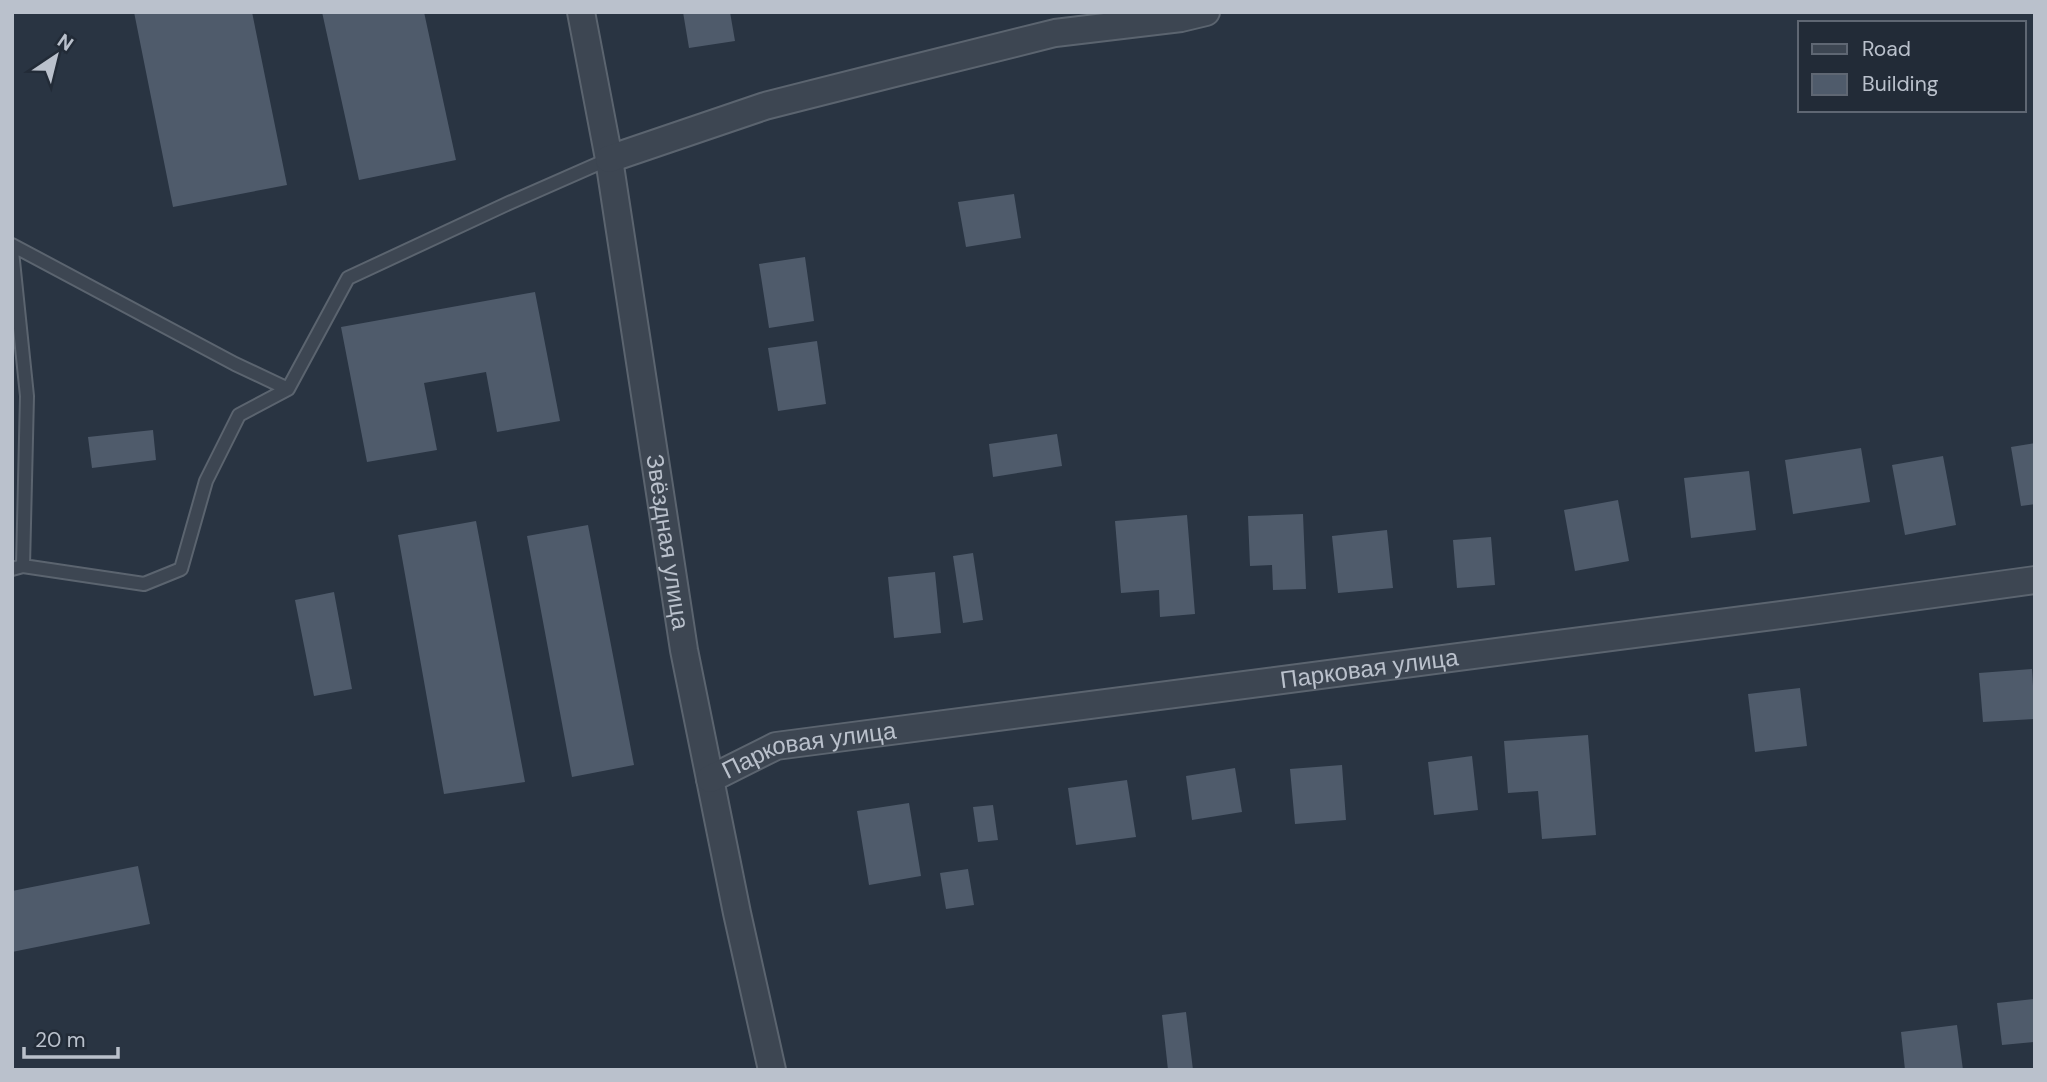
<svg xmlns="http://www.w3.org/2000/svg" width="2047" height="1082" viewBox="0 0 2047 1082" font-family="'DM Sans',sans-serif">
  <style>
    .building { fill: #4f5b6b }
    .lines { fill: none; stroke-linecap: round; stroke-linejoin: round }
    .service-casing { stroke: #5b646f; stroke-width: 16 }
    .minor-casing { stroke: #5b646f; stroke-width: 30 }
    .service { stroke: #3d4652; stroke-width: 12 }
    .minor { stroke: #3d4652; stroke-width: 26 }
    .labels { text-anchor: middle; stroke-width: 7; stroke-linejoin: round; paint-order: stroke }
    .street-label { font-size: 24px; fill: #bac1cc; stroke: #222b37 }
  </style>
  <rect width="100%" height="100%" fill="#293442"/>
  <!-- building -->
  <path class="building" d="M134 12H252L287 185 173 207Z
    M322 12H424L456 160 359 180Z
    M683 12H730L735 41 689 48Z
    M1014 194 1021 238 966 247 958 202Z
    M805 257 814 321 769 328 759 264Z
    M535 292 560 421 497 432 486 372 424 383 437 450 367 462 341 327Z
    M817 341 826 404 778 411 768 348Z
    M153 430 156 460 92 468 88 437Z
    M1057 434 1062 466 993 477 989 444Z
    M2035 443V504L2021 506 2011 447Z
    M1861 448 1870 502 1793 514 1785 460Z
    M1943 456 1956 525 1905 535 1892 465Z
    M1749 471 1756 530 1691 538 1684 478Z
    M1618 500 1629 561 1575 571 1564 510Z
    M1303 514 1306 589 1273 590 1272 565 1250 566 1248 516Z
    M1187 515 1195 614 1160 617 1159 590 1121 593 1115 521Z
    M476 521 525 782 444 794 398 535Z
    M588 525 634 765 572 777 527 536Z
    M1387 530 1393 588 1338 593 1332 536Z
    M1491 537 1495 585 1457 588 1453 540Z
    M973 553 983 620 963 623 953 556Z
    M935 572 941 633 894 638 888 577Z
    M334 592 352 689 314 696 295 600Z
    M2032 669 2035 719 1983 722 1979 673Z
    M1800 688 1807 746 1755 752 1748 694Z
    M1588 735 1596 835 1542 839 1538 791 1508 793 1504 741Z
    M1472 756 1478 810 1434 815 1428 762Z
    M1342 765 1346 820 1295 824 1290 769Z
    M1235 768 1242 812 1192 820 1186 776Z
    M1127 780 1136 837 1076 845 1068 788Z
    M909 803 921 876 869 885 857 811Z
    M993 805 998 840 978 842 973 807Z
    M138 866 150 924 12 952V891Z
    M968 869 974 905 946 909 940 873Z
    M2035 999V1042L2002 1045 1997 1003Z
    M1186 1012 1193 1070H1168L1162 1015Z
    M1957 1025 1963 1070H1905L1901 1032Z"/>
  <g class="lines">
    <!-- service casing -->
    <g class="service-casing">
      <path id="service" d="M12 245 235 364 288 389
        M12 251 27 396 23 566 12 569
        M23 566 144 584 181 569 206 481 239 415 288 389 348 278 509 203 609 159"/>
    </g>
    <!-- minor casing -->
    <g class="minor-casing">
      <g id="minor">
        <path id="s1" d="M581 12 609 159 684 650 737 913 772 1070"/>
        <path d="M609 159 765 106 895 73 1055 33 1181 18 1206 12"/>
        <path id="s2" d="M710 779 776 746 1811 611 2035 580"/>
      </g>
    </g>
    <!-- service -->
    <use href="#service" class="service"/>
    <!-- minor -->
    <use href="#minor" class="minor"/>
  </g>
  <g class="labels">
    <!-- street labels -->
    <g class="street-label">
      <text dy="8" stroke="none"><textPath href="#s1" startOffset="537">Звёздная улица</textPath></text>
      <text dy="8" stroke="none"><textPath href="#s2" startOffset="672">Парковая улица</textPath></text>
      <text dy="8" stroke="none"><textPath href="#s2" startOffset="105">Парковая улица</textPath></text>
    </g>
  </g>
  <!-- border -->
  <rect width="2047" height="1082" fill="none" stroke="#bac1cc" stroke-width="28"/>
  <!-- legend -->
  <rect x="1798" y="21" width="228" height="91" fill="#222b37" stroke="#5f6773" stroke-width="2"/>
  <rect x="1812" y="44" width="35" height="10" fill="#3d4652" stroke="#5f6773" stroke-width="2"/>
  <text x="1862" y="56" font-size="21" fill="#bac1cc">Road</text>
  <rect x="1812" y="74" width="35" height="21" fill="#4f5b6b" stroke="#5f6773" stroke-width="2"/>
  <text x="1862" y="91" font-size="21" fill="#bac1cc">Building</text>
  <!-- north arrow -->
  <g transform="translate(56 56) rotate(35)" stroke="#222b37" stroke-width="5" paint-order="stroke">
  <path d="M0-5L12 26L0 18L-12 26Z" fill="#bac1cc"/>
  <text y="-10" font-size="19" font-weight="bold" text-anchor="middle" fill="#bac1cc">N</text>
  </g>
  <!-- scale -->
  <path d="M24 1047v10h94v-10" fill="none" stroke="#bac1cc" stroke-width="3.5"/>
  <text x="35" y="1047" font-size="21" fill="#bac1cc" stroke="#222b37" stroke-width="5" paint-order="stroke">20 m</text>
</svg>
